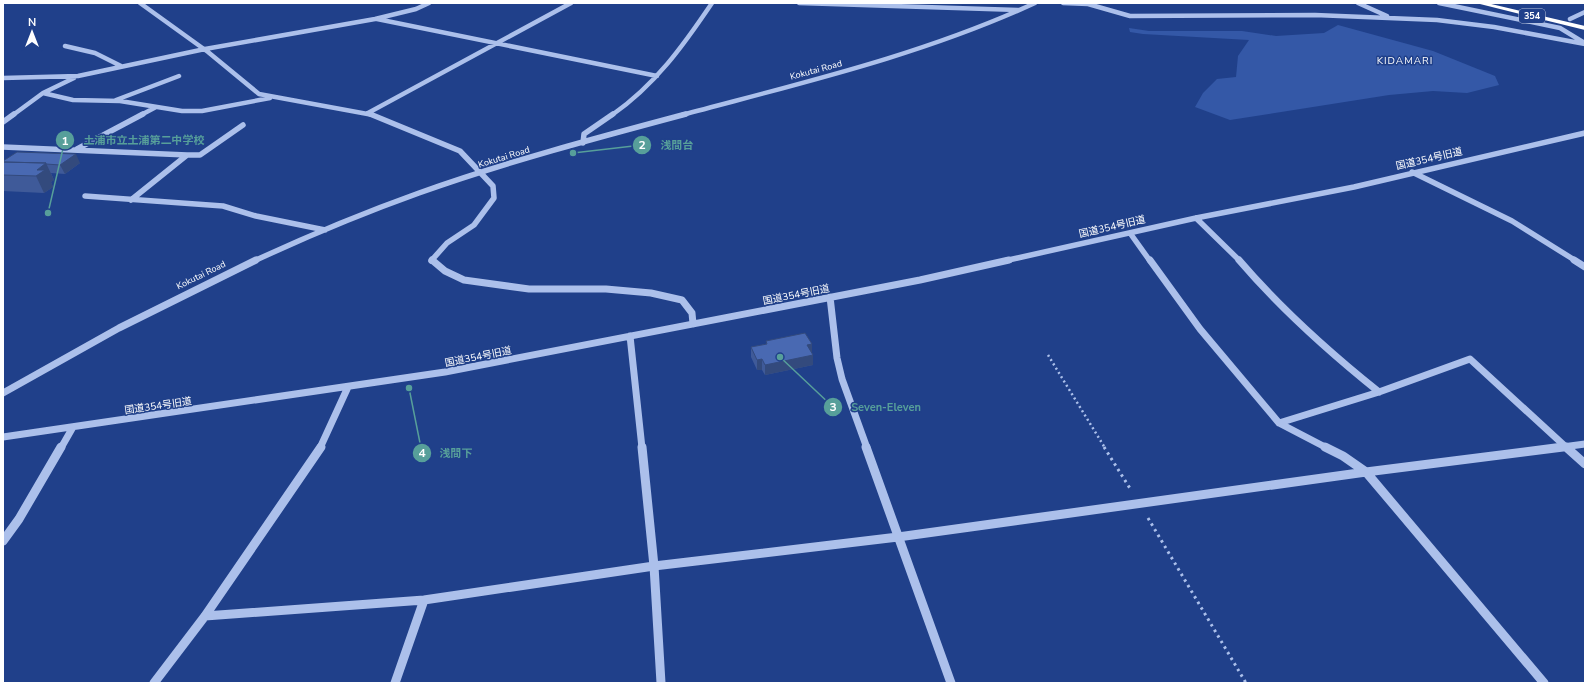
<svg xmlns="http://www.w3.org/2000/svg" width="1588" height="686" viewBox="0 0 1588 686" font-family="'Nunito Sans','Noto Sans JP',sans-serif">
  <style>
    .green { fill: #3458a7 }
    .lines { fill: none; stroke-linecap: round; stroke-linejoin: round }
    .path-far1 { stroke: #acc0eb; stroke-width: 2.5; stroke-dasharray: 2 3; stroke-linecap: butt }
    .path { stroke: #acc0eb; stroke-width: 3; stroke-dasharray: 2.5 4; stroke-linecap: butt }
    .minor-far3 { stroke: #acc0eb; stroke-width: 4.5 }
    .minor-far2 { stroke: #acc0eb; stroke-width: 5.5 }
    .minor-far1 { stroke: #acc0eb; stroke-width: 7 }
    .minor { stroke: #acc0eb; stroke-width: 9 }
    .highway { fill: #fff; fill-rule: evenodd }
    .wall { fill: #3f5a99 }
    .shaded-wall { fill: #334a7d }
    .building { fill: #4969b2; stroke: #334a7d }
    .labels { text-anchor: middle; stroke-width: 3; stroke-linejoin: round; paint-order: stroke }
    .shield { fill: #20408a; stroke: #bcc6dc; stroke-width: 1 }
    .shield-label { font-size: 9px; font-weight: bold; fill: #fff }
    .far-street-label { font-size: 9px; fill: #fff; stroke: #20408a }
    .far-quarter-label { font-size: 10px; letter-spacing: 1px; fill: #fff; stroke: #20408a }
    .street-label { font-size: 10px; fill: #fff; stroke: #20408a }
    .leader { fill: none; stroke: #579f9a; stroke-width: 1.5 }
    .callout-dot { fill: #579f9a; stroke: #20408a; stroke-width: 1.5 }
    .mark-label { font-size: 12px; text-anchor: middle; font-weight: bold; fill: #fff }
    .callout-label { font-size: 11px; text-anchor: middle; font-weight: bold; fill: #579f9a; stroke: #20408a; stroke-width: 3; stroke-linejoin: round; paint-order: stroke }
  </style>
  <rect width="100%" height="100%" fill="#20408a"/>
  <!-- green -->
  <path class="green" d="M1338 25 1433 51 1495 76 1499 85 1467 93 1433 91 1389 95 1230 120 1195 107 1203 93 1217 79 1236 77 1238 56 1249 40 1143 34 1130 32 1129 28 1149 31H1242L1276 36 1324 33Z"/>
  <g class="lines">
    <!-- path-far1 -->
    <path class="path-far1" d="M1048 355 1105 448"/>
    <!-- path -->
    <path class="path" d="M1104 447 1131 490
      M1148 518 1246 683"/>
    <!-- minor-far3 -->
    <path class="minor-far3" d="M140 3 208 52 259 94 373 115
      M799 3 1019 10
      M1063 3 1088 4 1130 16 1315 15 1437 20 1494 27 1585 44
      M1358 3 1387 16
      M1439 3 1560 28 1583 42
      M377 19 657 76
      M1570 19 1585 12
      M65 46 95 53 121 66
      M3 78 78 76 205 49 375 19 416 9 429 3
      M43 93 73 100 120 101 182 111H202L270 98
      M116 100 179 76
      M368 113 571 3
      M13 115 43 93 74 78
      M141 115 156 107
      M612 115C655 85 683 46 712 3
      M682 115C801 83 922 55 1035 3"/>
    <!-- minor-far2 -->
    <path class="minor-far2" d="M370 114 460 151 493 186 494 198 474 225 447 243 431 261
      M3 122 14 114
      M583 143 584 134 613 114
      M3 147 187 155 131 200
      M77 149 143 114
      M187 155H200L243 125
      M1412 172 1512 221 1576 261
      M85 196 223 206 256 216 325 230
      M1196 218 1240 261
      M1130 233 1150 261
      M254 261C308 236 363 213 419 193 506 162 596 138 686 114
      M1004 261 1196 218 1354 187 1585 133"/>
    <!-- minor-far1 -->
    <path class="minor-far1" d="M432 260 445 271 464 280 529 289H606L651 293 682 300 692 313 693 324
      M1150 260 1200 329 1279 423 1327 448
      M1239 260C1281 309 1329 352 1379 392
      M1574 260 1585 267
      M830 297 837 358 842 379 867 448
      M630 336 642 448
      M3 393 119 328 256 260
      M1279 423 1379 392 1470 359 1567 448
      M3 437 445 372 920 280 1009 260
      M61 448 73 427
      M320 448 348 387
      M1555 448 1585 444"/>
    <!-- minor -->
    <path class="minor" d="M642 447 654 566 661 683
      M866 447 951 683
      M1325 447 1343 456 1366 472 1544 683
      M1566 447 1585 464
      M3 541 19 519 61 447
      M205 616 424 600 654 566 898 537 1366 472 1563 447
      M154 683 205 616 321 447
      M395 683 424 600"/>
    <!-- highway -->
    <path class="highway" d="M1476 3H1487L1585 26V30Z"/>
  </g>
  <!-- wall -->
  <path class="wall" d="M3 161 80 163 65 174 51 173 54 180 51 182 53 187 44 193 3 191Z
    M766 341 812 353 813 365 765 375 762 370H757L751 357V347L766 344Z"/>
  <!-- shaded-wall -->
  <path class="shaded-wall" d="M76 154 80 163 65 174 60 165Z
    M46 163 54 180 51 182 53 187 44 193 36 176 37 170Z
    M812 344V354L807 345Z
    M813 355V365L765 375V365Z
    M762 359V370H757V360Z"/>
  <!-- building -->
  <path class="building" d="M17 152 76 154 60 165 46 164V163L3 162V161Z
    M3 162 46 163 37 170H45L36 176 3 175Z
    M805 333 812 344 807 345 813 355 765 365 762 359 757 360 751 347 767 344 766 341Z"/>
  <g class="labels">
    <!-- shield labels -->
    <rect class="shield" x="1519" y="9" width="26" height="14" rx="3"/>
    <g class="shield-label">
      <text x="1532" y="19">354</text>
    </g>
    <!-- far-street labels -->
    <g class="far-street-label">
      <text transform="translate(816 70) rotate(-15)" y="3">Kokutai Road</text>
      <text transform="translate(504 157) rotate(-17)" y="3">Kokutai Road</text>
      <text transform="translate(201 275) rotate(-26)" y="3">Kokutai Road</text>
    </g>
    <!-- far-quarter labels -->
    <g class="far-quarter-label">
      <text x="1405" y="64">KIDAMARI</text>
    </g>
    <!-- street labels -->
    <g class="street-label">
      <text transform="translate(1429 158) rotate(-13)" y="4">国道354号旧道</text>
      <text transform="translate(1112 226) rotate(-13)" y="4">国道354号旧道</text>
      <text transform="translate(796 294) rotate(-11)" y="4">国道354号旧道</text>
      <text transform="translate(478 356) rotate(-11)" y="4">国道354号旧道</text>
      <text transform="translate(158 405) rotate(-8)" y="4">国道354号旧道</text>
    </g>
  </g>
  <!-- callouts -->
  <path class="leader" d="M48 213L65 140M573 153L642 145M780 357L833 407M409 388L422 453"/>
  <g class="callout-dot">
    <circle cx="48" cy="213" r="4"/>
    <circle cx="573" cy="153" r="4"/>
    <circle cx="780" cy="357" r="4"/>
    <circle cx="409" cy="388" r="4"/>
    <circle cx="65" cy="140" r="10"/>
    <circle cx="642" cy="145" r="10"/>
    <circle cx="833" cy="407" r="10"/>
    <circle cx="422" cy="453" r="10"/>
  </g>
  <g class="mark-label">
    <text x="65" y="145">1</text>
    <text x="642" y="149">2</text>
    <text x="833" y="411">3</text>
    <text x="422" y="457">4</text>
  </g>
  <g class="callout-label">
    <text x="144" y="144">土浦市立土浦第二中学校</text>
    <text x="677" y="149">浅間台</text>
    <text x="886" y="411">Seven-Eleven</text>
    <text x="456" y="457">浅間下</text>
  </g>
  <!-- border -->
  <rect width="1588" height="686" fill="none" stroke="#ffffff" stroke-width="8"/>
  <!-- north arrow -->
  <g transform="translate(32 32)" stroke="#20408a" stroke-width="3" paint-order="stroke">
  <path d="M0-3L7 15L0 10L-7 15Z" fill="#ffffff"/>
  <text y="-6" font-size="11" font-weight="bold" text-anchor="middle" fill="#ffffff">N</text>
  </g>
</svg>
